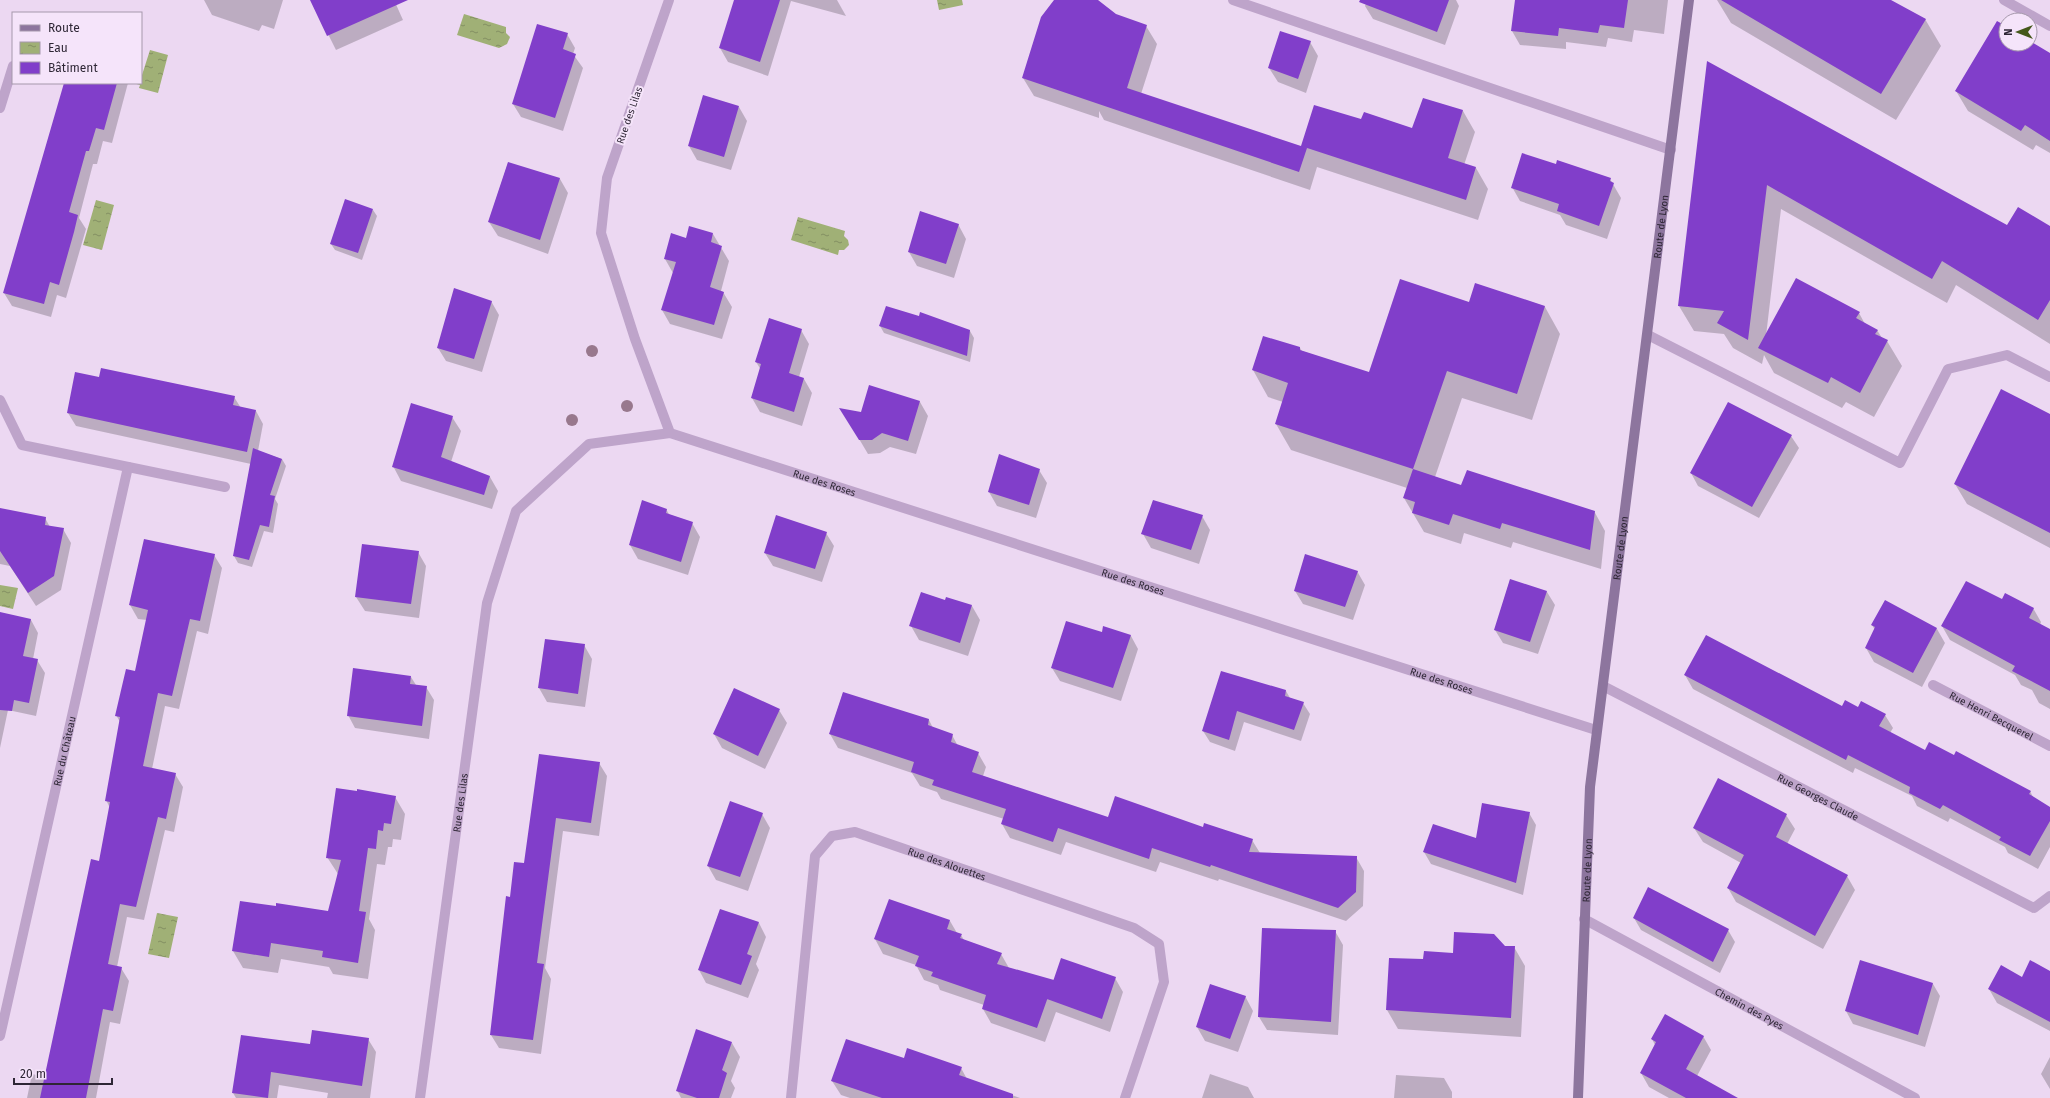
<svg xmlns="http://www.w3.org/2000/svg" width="2050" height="1098" viewBox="0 0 2050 1098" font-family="'Fira Sans',sans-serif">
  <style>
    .water { fill: url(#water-ripples) }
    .shadow { fill: #0003 }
    .building { fill: #813eca }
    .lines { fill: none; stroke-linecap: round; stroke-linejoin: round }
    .street { stroke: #bea4ca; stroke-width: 10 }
    .secondary { stroke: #8d759e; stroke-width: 10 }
    .tree { fill: #98788d }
    .labels { text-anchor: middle; stroke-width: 4; stroke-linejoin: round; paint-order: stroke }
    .street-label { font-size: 10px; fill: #2e2635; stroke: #f5e4fa }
  </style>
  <defs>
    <pattern id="water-ripples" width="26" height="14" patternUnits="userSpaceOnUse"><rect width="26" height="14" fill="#a0b076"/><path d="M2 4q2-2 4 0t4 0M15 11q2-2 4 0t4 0" fill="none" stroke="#838f62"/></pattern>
  </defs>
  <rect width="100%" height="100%" fill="#ecd8f2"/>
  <!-- water -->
  <path class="water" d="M937 0H962L963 5 939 10Z
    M464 14 506 27V33L510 37 507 44 499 48 457 35Z
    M150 50 168 55 158 93 139 88 140 85 133 83H141V75H142Z
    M96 200 114 205 102 250 83 245Z
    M798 217 845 231 844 236 848 240 849 245 844 250H839L838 255 791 240Z
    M0 585 18 588 13 609 0 606Z
    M157 913 178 917 169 958 148 954Z"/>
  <!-- shadow -->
  <path class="shadow" d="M204 0H283L274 29 262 25 259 31 212 15Z
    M311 0H394L403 20 336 50Z
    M735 0H837L846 16 791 1 768 76 728 62 720 48Z
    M1055 0H1082L1095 11 1146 26 1157 44 1141 94 1304 148 1302 146 1413 129 1423 99 1463 111 1475 132 1464 165 1476 168 1488 189 1478 220 1317 167 1310 190 1104 120 1099 111V118L1034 96 1023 78Z
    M1367 0H1456L1459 6 1445 45 1373 19 1365 6Z
    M1516 0H1668L1664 34 1634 30 1632 42 1608 38 1606 47 1566 42V49L1520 45 1512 31Z
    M1717 0H1889L1925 19 1941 46 1896 120 1731 23Z
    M2006 27V44H2030V42L2050 54V153L2036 145 2033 150 1968 111 1956 91Z
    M567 34 575 48 573 54 583 68 563 131 521 117 513 104Z
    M1310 42 1318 56 1306 93 1278 82 1269 68Z
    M1708 63 2007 226 2050 227V344L1956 285 1947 303 1781 209 1766 336 1859 313 1865 324 1877 330 1882 338 1887 341 1902 366 1874 417 1846 402 1842 408 1774 373 1764 355 1762 364 1733 348 1724 334 1694 331 1679 306Z
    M65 83H128L112 143 103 141 97 164H93L79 218 86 229 66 298 57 295 51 317 12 306 4 293Z
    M739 107 747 121 731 170 697 160 689 146Z
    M508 163 560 179 568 193 548 254 498 236 489 222Z
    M1556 166 1610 179 1621 198 1607 239 1566 225 1560 215 1520 201 1512 187Z
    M373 210 377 216 362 260 335 250 331 244Z
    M958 224 966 239 954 278 917 266 909 252Z
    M713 234 729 261 721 291 723 292 732 307 722 339 670 324 662 310 673 273 665 259 686 239Z
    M1476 284 1545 307 1560 334 1532 420 1462 398 1435 477 1462 486 1594 511 1605 531 1601 569 1513 542 1511 548 1464 533 1461 544 1424 532 1404 498 1407 488 1291 450 1276 424 1283 402 1268 397 1253 370 1300 348 1302 351 1370 374 1470 303Z
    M491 301 499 315 482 372 446 361 438 348Z
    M880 326 970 331 974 338 970 362 884 333Z
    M801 330 809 344 799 377 804 379 812 393 802 426 760 412 752 398 761 370 756 362Z
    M99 378 234 397 241 408 256 411 263 424 258 451 282 459 286 466 275 499 278 504 273 533 264 531 252 567 238 563 234 556 251 464 76 426 68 413Z
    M920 402 928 416 916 454 890 447 880 453 868 454 849 422 861 413Z
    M2050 415V548L1967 504 1955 484Z
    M452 417 461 431 451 462 490 477 498 491 492 509 401 481 393 466Z
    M1791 436 1799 448 1759 518 1698 486 1691 473Z
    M1039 470 1047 483 1036 518 997 506 989 492Z
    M0 509 45 518 50 527 63 529 71 543 61 590 36 606 10 566 0 564Z
    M666 509 670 516 692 523 700 537 688 575 638 559 630 545Z
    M1202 516 1210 530 1199 564 1151 548 1143 534Z
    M826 533 834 546 822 582 773 566 765 553Z
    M418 552 426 566 419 618 365 611 356 597Z
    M214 555 222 568 208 634 197 631 179 709 165 706 152 769 175 774 183 787 174 832 165 830 144 920 127 917 117 967 121 968 129 981 120 1024 110 1022 96 1098H27L32 1074 46 1077 100 862 110 808 106 800 120 722 116 715 136 673 147 620 138 619 130 605Z
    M1357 571 1365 585 1353 620 1303 604 1295 591Z
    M1510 580 1547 592 1555 605 1538 654 1503 643 1495 630Z
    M945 601 972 606 980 620 968 656 919 640 911 626Z
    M1885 601 1937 629 1945 643 1922 687 1874 662 1866 648 1875 630 1872 625Z
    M2003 601 2033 608 2041 622 2040 625 2050 630V709L2039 703 2032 690 2021 685 2015 675 1950 640 1942 626Z
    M0 613 31 620 38 633 33 659 37 660 45 673 36 716 8 710 0 748Z
    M1103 633 1131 636 1138 649 1121 701 1060 681 1052 668Z
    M584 645 592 659 585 707 547 702 539 688Z
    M1222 673 1286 691 1290 698 1303 703 1310 714 1301 741 1244 722 1235 751 1210 742 1203 731Z
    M1685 675 1842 708H1858L1885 715 1893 728 1890 733 1925 751 2030 791 2034 799 2050 808V847L2038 869 2008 853 2005 847 1950 818 1948 822 1917 806 1912 796 1855 768 1853 773 1693 689Z
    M411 677 416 685 426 687 434 700 429 739 355 728 348 715Z
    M734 689 779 710 787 723 765 769 722 748 714 734Z
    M843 693 929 720 933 728 952 735 958 746 978 753 986 767 983 776 1109 819 1204 828 1252 840 1260 853 1356 857 1364 871 1363 906 1346 921 1219 879 1218 881 1160 862 1156 872 1066 842 1061 855 1010 838 1002 824 1004 819 941 799 937 792 920 786 912 773 838 748 830 734Z
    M540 755 599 763 607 776 599 836 563 831 545 968 551 979 541 1054 499 1048 491 1035 511 898 525 864Z
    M395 797 405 814 401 840 393 839 392 847H388L385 865 377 864 369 919 375 930 368 979 333 974 329 967 281 959 278 973 243 968 233 951 329 912 338 874 327 857Z
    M1529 813 1536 825 1523 895 1431 864 1424 852 1476 839Z
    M762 814 770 828 748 891 716 880 708 866Z
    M1786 815 1795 829 1787 844 1847 876 1855 890 1823 949 1736 902 1728 888 1741 863 1703 842 1694 828Z
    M720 910 759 923 766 937 756 964 759 970 748 998 706 983 699 970Z
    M1634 918 1728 930 1735 942 1720 973 1641 930Z
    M950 921 957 933 961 935 964 940 1001 954 1009 968 1054 983 1115 978 1123 992 1110 1032 1056 1012 1045 1042 991 1023 983 1009 984 1005 940 990 938 985 924 980 916 965 883 954 875 939Z
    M1335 931 1343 945 1338 1035 1267 1030 1259 1017Z
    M1504 947H1514L1525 966 1521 1037 1398 1029 1387 1010 1390 959 1424 960Z
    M1860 961 1933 984 1940 996 1925 1047 1853 1024 1846 1011Z
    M2050 972V1031L1997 1003 1989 989 2022 978Z
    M1245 996 1253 1011 1238 1052 1205 1041 1197 1027Z
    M1703 1036 1711 1050 1697 1076 1736 1098H1669L1649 1087 1641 1073 1655 1045 1652 1039Z
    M368 1039 376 1052 370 1098H327L328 1093 279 1085 277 1098H236L233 1093 311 1046Z
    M732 1043 740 1057 731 1081 735 1088 731 1098H681L677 1090Z
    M2050 1057V1089L2041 1074Z
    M904 1059 961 1068 967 1079 1020 1098H850L841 1095 832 1081Z
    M1210 1074 1248 1087 1254 1098H1202Z
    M1396 1075 1444 1078 1452 1092V1098H1394Z"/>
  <!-- building -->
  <path class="building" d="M310 0H408L327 36Z
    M734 0H780L760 62 719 48Z
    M1054 0H1098L1116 14 1147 25 1127 88 1307 148 1299 172 1022 78 1041 17Z
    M1360 0H1449L1437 32 1359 2Z
    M1515 0H1628L1624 28 1600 25 1598 33 1559 28 1558 36 1511 31Z
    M1721 0H1891L1926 19 1881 94Z
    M1997 21 2006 26V44H2030V41L2050 53V141L2025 125 2021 131 1955 91Z
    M537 24 568 33 563 49 576 54 555 118 512 104Z
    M1280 31 1311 41 1298 79 1268 68Z
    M1707 61 2007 225 2018 207 2050 226V300L2038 320 1942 261 1932 279 1767 185 1748 340 1717 323 1724 311 1678 306Z
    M64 83H117L104 130 96 128 89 151H86L69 212 78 215 74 232 59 285 50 282 44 304 3 293Z
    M703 95 739 106 724 157 688 146Z
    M1423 98 1463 110 1448 158 1476 167 1466 200 1301 146 1314 105 1361 119 1364 112 1412 128Z
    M1522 153 1556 164 1557 160 1611 178 1610 181 1614 183 1599 226 1557 211 1559 204 1511 188Z
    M508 162 560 178 540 240 488 222Z
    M345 199 373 209 358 253 330 244Z
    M920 211 959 224 946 264 908 252Z
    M689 226 713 233 711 242 722 246 710 287 724 292 714 325 661 310 676 262 664 259 671 233 686 238Z
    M1796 278 1860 312 1856 318 1878 330 1875 334 1888 340 1860 393 1831 377 1828 383 1758 348Z
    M1400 279 1469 302 1475 283 1545 306 1517 394 1447 371 1413 469 1275 424 1288 383 1252 370 1263 336 1300 347V350L1369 372Z
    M454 288 492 301 474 359 437 348Z
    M886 306 919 316 920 312 970 330 967 356 879 326Z
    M769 318 802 329 789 373 804 378 794 412 751 398 761 364 755 362Z
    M101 368 235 396 233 405 256 410 247 452 67 413 75 372 99 377Z
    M869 385 920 401 908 441 882 433 872 440H859L839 408 861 412Z
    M2001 389 2050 414V533L1954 484Z
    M1728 402 1792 435 1752 507 1690 473Z
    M411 403 453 416 441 457 490 476 484 495 392 467Z
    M253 448 282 459 270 495 275 496 269 527 260 525 249 560 233 556Z
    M999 454 1040 469 1029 505 988 492Z
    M1413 469 1461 485 1467 470 1595 511 1590 550 1502 523 1500 529 1453 514 1449 525 1412 513 1415 502 1403 498Z
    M642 500 667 509 666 513 693 522 681 562 629 545Z
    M1153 500 1203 515 1191 550 1141 534Z
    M0 508 46 517 45 525 64 528 54 576 28 593 0 551Z
    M776 515 827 532 815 569 764 553Z
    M144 539 215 554 200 621 190 619 172 696 158 693 143 766 176 773 166 819 158 817 136 907 120 904 108 964 122 967 113 1011 103 1009 86 1098H40L91 859 99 861 110 802 105 801 120 717 115 716 122 686 126 669 135 671 148 610 129 605Z
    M362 544 419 551 411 604 355 597Z
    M1305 554 1358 571 1345 607 1294 591Z
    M1510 579 1547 591 1530 642 1494 630Z
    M1966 581 2002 599 2005 593 2034 608 2029 618 2050 629V691L2012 671 2015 666 1941 626Z
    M921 592 945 600 946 597 972 605 960 643 909 626Z
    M1885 600 1937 628 1913 673 1865 648 1875 627 1871 625Z
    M0 612 31 619 23 656 38 659 29 703 14 700 12 711 0 710Z
    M1066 621 1102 632 1103 626 1131 635 1113 688 1051 668Z
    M1706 635 1842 706 1845 700 1858 707 1861 701 1886 714 1879 726 1925 750 1929 742 1954 755 1956 751 2031 791 2029 794 2050 807V821L2030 856 1999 840 2001 837 1943 805 1940 809 1909 793 1910 787 1848 755 1846 760 1684 675Z
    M545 639 585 644 578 694 538 688Z
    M353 668 411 676 410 684 427 686 422 726 347 716Z
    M1221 671 1286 690 1285 696 1304 702 1294 730 1237 711 1229 740 1202 731Z
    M734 688 780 709 758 756 713 734Z
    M843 692 929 719 928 725 953 734 951 742 979 752 972 772 1108 817 1115 796 1203 827 1204 823 1253 839 1249 852 1357 856 1356 892 1338 908 1211 865 1210 867 1152 848 1149 859 1058 828 1053 842 1001 824 1006 809 932 785 934 780 911 772 914 762 829 734Z
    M539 754 600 762 591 823 556 818 537 963 544 964 533 1040 490 1035 506 896 510 897 514 862 524 863Z
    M1718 778 1787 814 1776 837 1848 875 1815 936 1727 888 1744 855 1693 828Z
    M336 788 357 791V789L396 796 391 824 384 823 383 831 378 830 376 849 368 848 359 911 366 912 358 963 322 957 323 951 271 943 269 957 232 951 240 901 276 906V903L328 911 341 860 326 858Z
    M730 801 763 813 740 877 707 866Z
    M1482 803 1530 812 1516 883 1423 852 1433 824 1476 838Z
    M1648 887 1729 929 1713 962 1633 918Z
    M889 899 950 920 947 929 962 934 960 938 1002 953 997 964 1054 980 1037 1028 982 1009 986 995 931 976 933 972 915 966 919 956 874 939Z
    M720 909 759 922 747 954 752 956 741 985 698 970Z
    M1262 928 1336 930 1331 1022 1258 1017Z
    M1454 932 1494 934 1505 946H1515L1511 1018 1386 1010 1389 958 1423 959 1424 951 1453 953Z
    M1061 958 1116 977 1102 1019 1047 999Z
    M1860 960 1933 983 1918 1035 1845 1011Z
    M2030 960 2050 971V1022L1988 989 2001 965 2022 977Z
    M1210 984 1246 996 1230 1039 1196 1027Z
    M1665 1014 1704 1036 1686 1069 1738 1098H1686L1640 1073 1656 1042 1651 1039Z
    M696 1029 732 1042 722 1070 727 1073 719 1098H697L676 1091Z
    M312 1030 369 1038 362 1086 271 1072 268 1098 232 1093 241 1035 310 1044Z
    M846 1039 904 1058 907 1048 962 1067 959 1075 1013 1094V1098H882L831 1081Z"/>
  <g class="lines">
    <!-- street -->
    <g class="street">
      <path d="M669 0 607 178 601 233 635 339 670 433"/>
      <path d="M1233 0 1671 150"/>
      <path d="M2004 0 2050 26"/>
      <path d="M0 108 13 66"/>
      <path d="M1648 335 1900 463 1948 369 2007 355 2050 377"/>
      <path d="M0 400 22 445 225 487"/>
      <path id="s1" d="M1933 685 2050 746"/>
      <path id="s2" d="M1603 686 2034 908 2050 896"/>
      <path id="s3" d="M1584 919 1915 1098"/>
      <path id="s4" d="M0 1036 128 467"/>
      <path id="s5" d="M420 1098 487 603 516 511 589 444 670 433 1596 730"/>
      <path id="s6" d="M791 1098 815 856 832 836 855 832 1134 928 1159 944 1164 982 1125 1098"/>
    </g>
    <!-- secondary -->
    <path class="secondary" id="s7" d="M1578 1098 1590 787 1689 0"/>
  </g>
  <!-- trees -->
  <g class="tree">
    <circle cx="592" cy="351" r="6"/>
    <circle cx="627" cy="406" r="6"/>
    <circle cx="572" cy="420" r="6"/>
  </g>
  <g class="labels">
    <!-- street labels -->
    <g class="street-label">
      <text transform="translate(629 115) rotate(-71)" y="4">Rue des Lilas</text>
      <text dy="4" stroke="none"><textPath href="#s7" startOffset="876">Route de Lyon</textPath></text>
      <text dy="4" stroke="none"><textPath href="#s5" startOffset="939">Rue des Roses</textPath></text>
      <text dy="4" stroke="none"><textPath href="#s7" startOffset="552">Route de Lyon</textPath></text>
      <text dy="4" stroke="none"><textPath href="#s5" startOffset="1263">Rue des Roses</textPath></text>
      <text dy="4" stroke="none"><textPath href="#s5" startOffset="1587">Rue des Roses</textPath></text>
      <text dy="4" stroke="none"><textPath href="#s1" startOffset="66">Rue Henri Becquerel</textPath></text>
      <text dy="4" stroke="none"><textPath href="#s4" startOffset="292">Rue du Château</textPath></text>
      <text dy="4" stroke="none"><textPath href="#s2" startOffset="242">Rue Georges Claude</textPath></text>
      <text dy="4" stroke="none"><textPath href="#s5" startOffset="298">Rue des Lilas</textPath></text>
      <text dy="4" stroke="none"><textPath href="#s6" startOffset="390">Rue des Alouettes</textPath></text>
      <text dy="4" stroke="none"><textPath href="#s7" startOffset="228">Route de Lyon</textPath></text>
      <text dy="4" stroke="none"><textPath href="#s3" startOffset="188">Chemin des Pyes</textPath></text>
    </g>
  </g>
  <!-- legend -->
  <rect x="12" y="12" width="130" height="72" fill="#f5e4fa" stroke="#a598ab"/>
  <rect x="20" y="25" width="20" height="6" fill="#8d759e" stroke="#a598ab"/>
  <text x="48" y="32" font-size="12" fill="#2e2635">Route</text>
  <rect x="20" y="42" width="20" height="12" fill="url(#water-ripples)" stroke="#a598ab"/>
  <text x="48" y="52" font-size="12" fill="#2e2635">Eau</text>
  <rect x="20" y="62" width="20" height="12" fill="#813eca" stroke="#a598ab"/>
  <text x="48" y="72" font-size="12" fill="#2e2635">Bâtiment</text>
  <!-- north arrow -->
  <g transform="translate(2018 32) rotate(270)"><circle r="19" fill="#f5e4fa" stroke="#a598ab"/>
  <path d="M0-3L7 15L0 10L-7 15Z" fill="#45581a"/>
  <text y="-6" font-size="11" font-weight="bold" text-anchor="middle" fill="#2e2635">N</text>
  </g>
  <!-- scale -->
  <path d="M14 1078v6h98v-6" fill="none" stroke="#2e2635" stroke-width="2"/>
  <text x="20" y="1078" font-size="12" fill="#2e2635" stroke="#f5e4fa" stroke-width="3" paint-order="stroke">20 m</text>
</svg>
